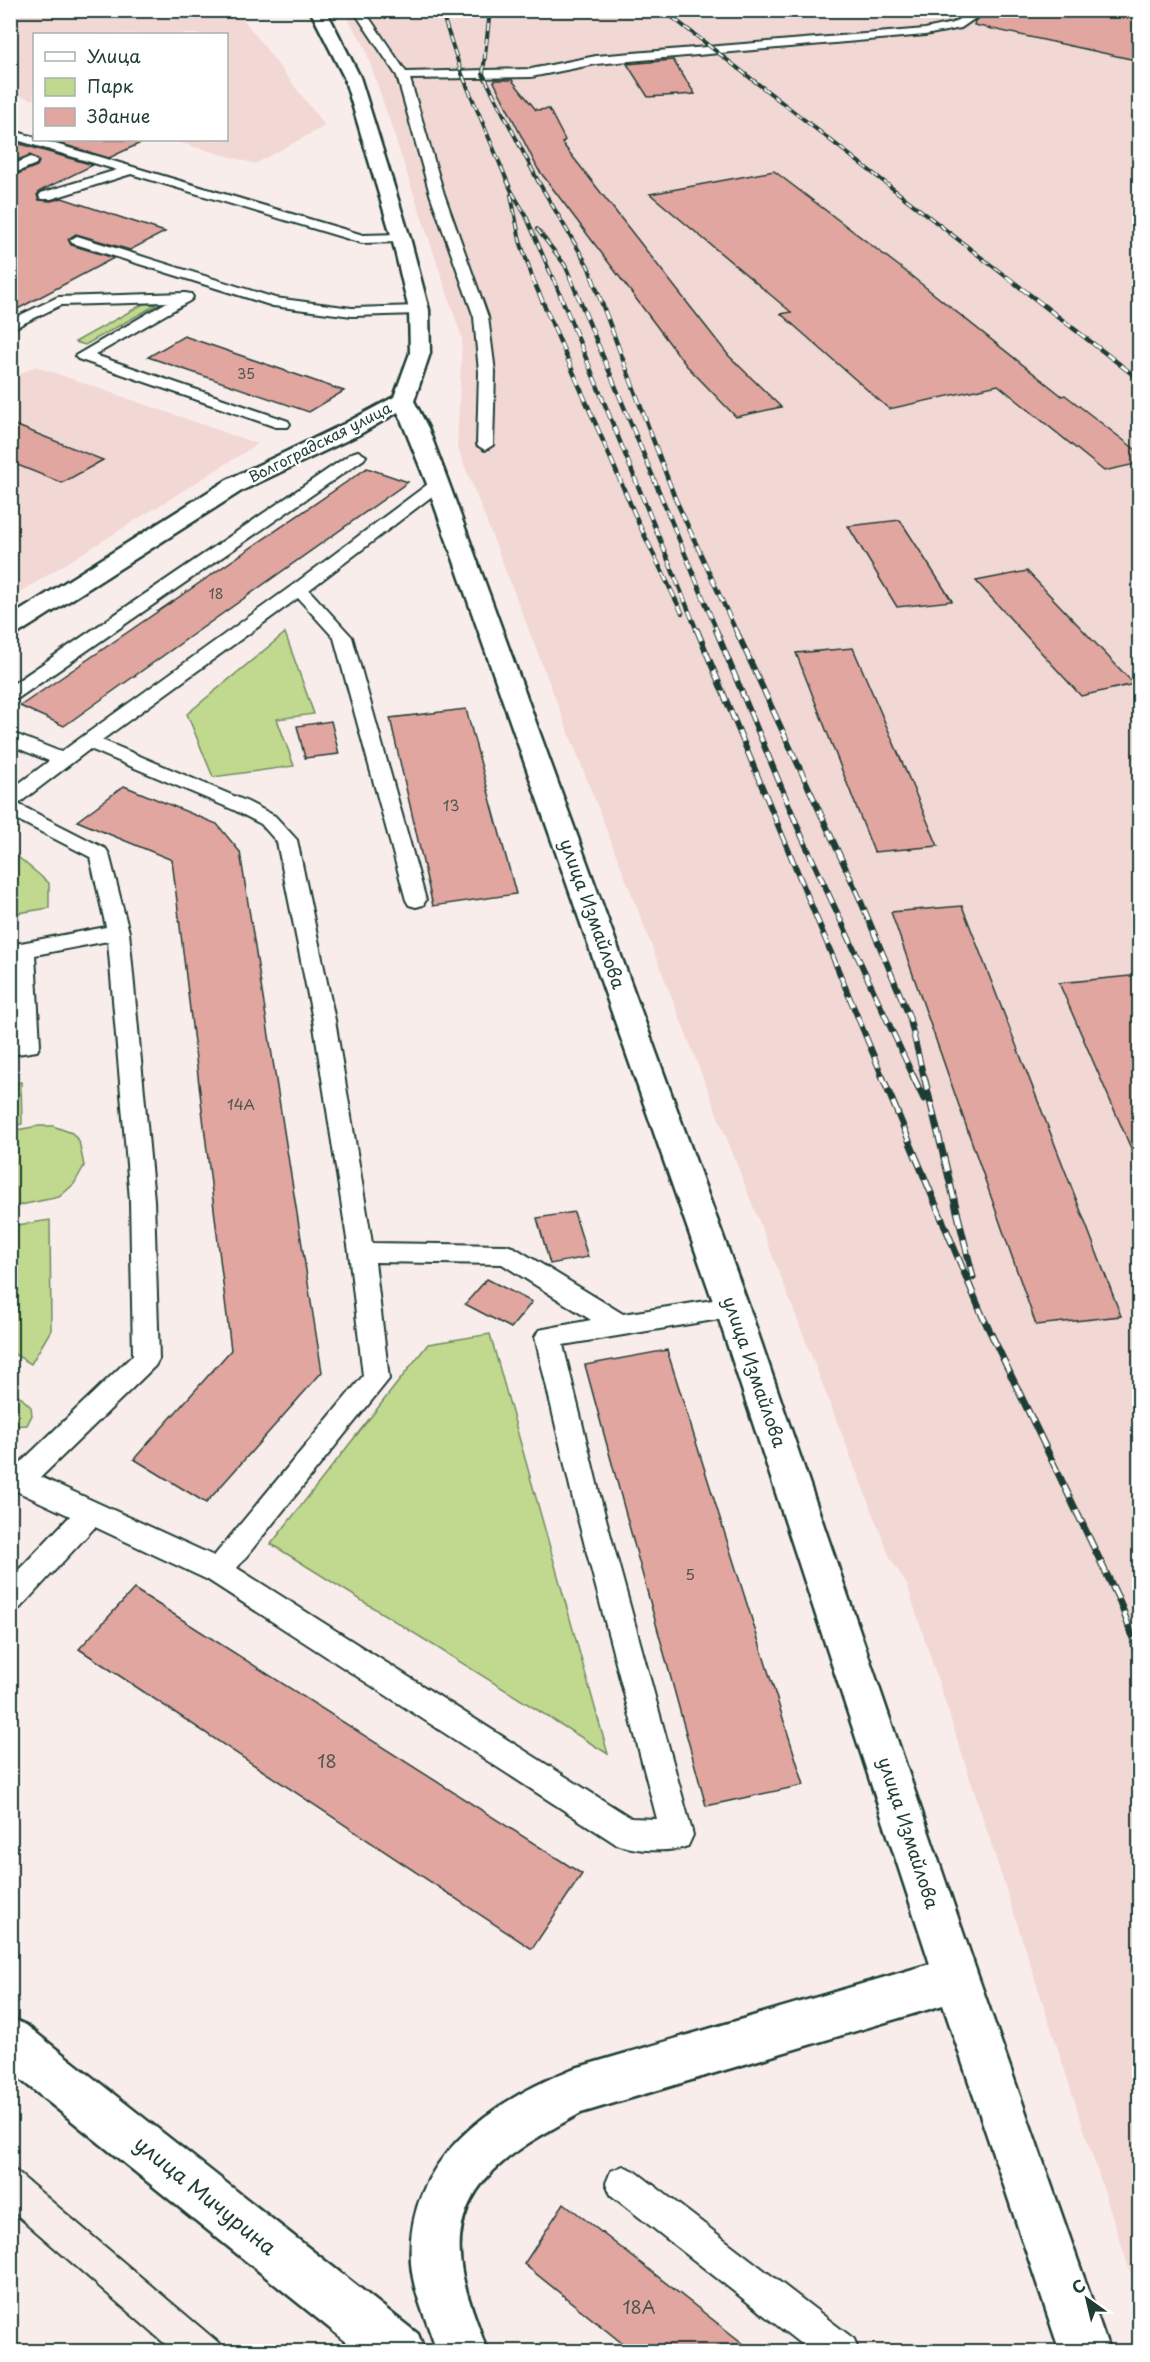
<svg xmlns="http://www.w3.org/2000/svg" width="1150" height="2362" viewBox="0 0 1150 2362" font-family="'Playpen Sans',sans-serif">
  <style>
    .built { fill: #f2d8d5 }
    .green { fill: #c0d98f; stroke: #708b62; stroke-width: 1.5 }
    .building { fill: #e1a6a0; stroke: #1f3d34; stroke-width: 1.5 }
    .lines { fill: none; stroke-linecap: round; stroke-linejoin: round }
    .lane-casing { stroke: #1f3d34; stroke-width: 4 }
    .secondary-casing { stroke: #1f3d34; stroke-width: 5 }
    .primary-casing { stroke: #1f3d34; stroke-width: 5 }
    .lane { fill: #fff; fill-rule: evenodd }
    .secondary { fill: #fff; fill-rule: evenodd }
    .primary { fill: #fff; fill-rule: evenodd }
    .tram { stroke: #1f3d34; stroke-width: 2 }
    .rail-far4-casing { stroke: #1f3d34; stroke-width: 4 }
    .rail-far3-casing { stroke: #1f3d34; stroke-width: 4.5 }
    .rail-far2-casing { stroke: #1f3d34; stroke-width: 6 }
    .rail-far1-casing { stroke: #1f3d34; stroke-width: 7 }
    .rail-casing { stroke: #1f3d34; stroke-width: 8 }
    .rail-far4 { stroke: #fff; stroke-width: 2; stroke-dasharray: 7; stroke-linecap: butt }
    .rail-far3 { stroke: #fff; stroke-width: 3; stroke-dasharray: 9; stroke-linecap: butt }
    .rail-far2 { stroke: #fff; stroke-width: 4; stroke-dasharray: 11; stroke-linecap: butt }
    .rail-far1 { stroke: #fff; stroke-width: 4.5; stroke-dasharray: 14; stroke-linecap: butt }
    .rail { stroke: #fff; stroke-width: 6; stroke-dasharray: 18; stroke-linecap: butt }
    .labels { text-anchor: middle; stroke-width: 4.5; stroke-linejoin: round; paint-order: stroke }
    .far-number-label { font-size: 14px; fill: #50574f }
    .far-street-label { font-size: 15px; fill: #1f3d34; stroke: #fff }
    .number-label { font-size: 15px; fill: #50574f }
    .street-label { font-size: 18px; fill: #1f3d34; stroke: #fff }
    .near-number-label { font-size: 18px; fill: #50574f }
    .near-street-label { font-size: 21px; fill: #1f3d34; stroke: #fff }
  </style>
  <rect width="100%" height="100%" fill="#f9edec"/>
  <filter id="ink" filterUnits="userSpaceOnUse"><feTurbulence type="fractalNoise" baseFrequency=".0167" numOctaves="2"/><feDisplacementMap in="SourceGraphic" scale="12" xChannelSelector="R" yChannelSelector="G"/><feConvolveMatrix kernelMatrix="1 2 1 2 8 2 1 2 1" color-interpolation-filters="sRGB"/></filter>
  <g filter="url(#ink)">
    <!-- built -->
    <path class="built" d="M10 11H237L325 126 255 164 171 140H226V34H34V100L11 93Z
      M343 11H1139V2299L907 1585 890 1558 457 446 462 338 364 45Z
      M35 366 258 444 11 598V379Z"/>
    <!-- green -->
    <path class="green" d="M145 303 156 305 85 345 75 342Z
      M285 633 314 714 277 719 294 766 213 777 187 714Z
      M11 851 49 883V908L11 914Z
      M21 1082 22 1124 11 1126V1084Z
      M39 1126H53L72 1133 79 1141 84 1166 74 1184 59 1197 11 1207V1131Z
      M50 1220 51 1330 31 1364 11 1352V1226Z
      M490 1334 608 1754 271 1544 428 1344Z
      M11 1388 31 1407 32 1415 27 1425 11 1426Z"/>
    <!-- building -->
    <path class="building" d="M989 10H1140V61L974 25 975 21Z
      M673 60 695 94 648 97 627 64Z
      M496 80H512L536 110 549 109 565 140 562 143 729 356 781 407 736 417 686 365 538 169 494 82Z
      M48 140H147L109 158Z
      M10 141 93 165 40 191 37 195 39 200 51 201 62 198 165 232 130 250 76 234 68 239 71 245 114 258 10 313V177L37 166 39 162 30 155 10 163Z
      M774 171 900 267 1062 396 1065 395 1140 453V463L1104 471 998 385 889 409 781 314 791 312 650 194Z
      M184 336 344 391 309 412 148 357Z
      M10 423 103 460 62 483 10 462Z
      M367 468 408 482 64 726 20 706Z
      M900 520 952 601 897 607 848 526Z
      M1027 571 1134 684 1081 696 976 581Z
      M853 648 938 846 874 852 796 653Z
      M466 709 516 894 433 906 390 718Z
      M331 721 339 754 305 758 297 726Z
      M124 786 217 824 240 852 322 1372 206 1503 134 1459 231 1350 172 860 77 821Z
      M962 906 1080 1209 1121 1316 1036 1325 891 912Z
      M1140 975V1169L1059 983Z
      M574 1212 588 1257 550 1264 537 1218Z
      M487 1279 532 1302 511 1328 465 1304Z
      M667 1350 804 1785 706 1806 585 1365Z
      M134 1589 582 1874 532 1949 79 1649Z
      M564 2203 754 2352H633L524 2264Z"/>
    <g class="lines">
      <!-- lane casing -->
      <g class="lane-casing">
        <path id="lane" d="M353 10H364L406 72 531 69 596 56 925 29 953 23 973 10H987L961 28 925 35 596 64 531 77 410 79 444 194 488 317 495 372 493 445 485 450 477 445 479 372 474 317 430 194 397 76Z
          M10 130 34 137V140H42L363 235 401 234 408 238 401 242 362 243 131 174 51 199H41L39 196 41 193 117 170 10 138Z
          M31 157 37 161 36 164 10 175V166Z
          M77 236 275 298 352 308 419 306 426 310 419 314 352 316 273 306 72 243 70 240Z
          M185 293 191 294 193 297 191 300 95 355 288 421 290 424 288 427H276L78 359 75 356 167 302 61 305 10 330V320L58 297Z
          M358 451 366 456 364 459 17 699 10 700V686L352 453Z
          M438 479 444 481 446 484 444 487 309 590 352 637 426 900 423 905 416 907 409 905 406 900 334 638 298 598 102 740 248 802 275 816 297 840 335 1020 372 1243 506 1245 515 1248 623 1314 732 1297 741 1300 745 1307 741 1314 732 1317 563 1345 602 1504 693 1835 688 1846C668 1853 636 1851 616 1844L208 1580 95 1527 20 1608 10 1611V1579L70 1516 10 1488V1463L18 1465 133 1355 130 1200 108 941 35 955 40 1045 37 1051 10 1055V1039L17 1038 14 958 10 959V945L106 927 90 857 10 816V790L49 761 10 745V732L61 752 293 585 432 481ZM90 749 234 810 261 824 277 842 313 1020 349 1252 363 1376 214 1556 41 1477 155 1366 159 1359 154 1200 129 932 109 854 106 849 18 804ZM375 1262 502 1264 591 1320 539 1330 535 1337 574 1504 657 1819 631 1818 237 1568 389 1379Z
          M623 2166 635 2171 854 2339 859 2352H811L611 2195 606 2183 611 2171Z"/>
      </g>
      <!-- secondary casing -->
      <g class="secondary-casing">
        <path id="secondary" d="M310 10H326L360 77 410 238 429 310 430 353 414 401 428 428 449 484 749 1307 979 1979 1110 2352H1060L943 2005 581 2113C515 2149 446 2185 462 2272 467 2300 479 2325 487 2352H437C428 2323 413 2293 411 2263 405 2161 487 2104 572 2069L930 1964 715 1307 427 484 398 412 360 434 243 490 19 633 10 635V617L227 480 344 424 394 397 410 353 409 310 392 238 344 77Z"/>
      </g>
      <!-- primary casing -->
      <g class="primary-casing">
        <path id="primary" d="M10 2018 26 2025 418 2334 425 2352H359L10 2071Z"/>
      </g>
      <!-- lane -->
      <use href="#lane" class="lane"/>
      <!-- secondary -->
      <use href="#secondary" class="secondary"/>
      <!-- primary -->
      <use href="#primary" class="primary"/>
      <!-- tram -->
      <path class="tram" d="M10 2165 231 2352
        M10 2210 173 2352"/>
      <!-- rail-far4 casing -->
      <g class="rail-far4-casing">
        <path id="rail-far4" d="M441 10 462 74 511 190 526 216 553 279
          M490 10 483 74 538 181 588 266 593 279
          M663 10 1009 279
          M511 195 520 241 533 279
          M537 229 565 265 571 279"/>
      </g>
      <!-- rail-far3 casing -->
      <g class="rail-far3-casing">
        <path id="rail-far3" d="M532 277 639 524 682 613
          M553 277 697 631
          M570 277 717 631
          M592 277 675 498 736 631
          M1007 277 1140 380"/>
      </g>
      <!-- rail-far2 casing -->
      <g class="rail-far2-casing">
        <path id="rail-far2" d="M697 630 883 1078
          M716 630 802 837 914 1078
          M736 630 859 897 909 1016 924 1078"/>
      </g>
      <!-- rail-far1 casing -->
      <g class="rail-far1-casing">
        <path id="rail-far1" d="M882 1076 982 1315 1120 1602 1135 1644
          M913 1076 924 1099
          M924 1076 973 1277"/>
      </g>
      <!-- rail casing -->
      <g class="rail-casing">
        <path id="rail" d="M1134 1643 1140 1660"/>
      </g>
      <!-- rail-far4 -->
      <use href="#rail-far4" class="rail-far4"/>
      <!-- rail-far3 -->
      <use href="#rail-far3" class="rail-far3"/>
      <!-- rail-far2 -->
      <use href="#rail-far2" class="rail-far2"/>
      <!-- rail-far1 -->
      <use href="#rail-far1" class="rail-far1"/>
      <!-- rail -->
      <use href="#rail" class="rail"/>
    </g>
  </g>
  <g class="labels">
    <!-- far-number labels -->
    <g class="far-number-label">
      <text x="246" y="379">35</text>
      <text x="216" y="599">18</text>
    </g>
    <!-- far-street labels -->
    <g class="far-street-label">
      <text transform="translate(320 443) rotate(-27)" y="5">Волгоградская улица</text>
    </g>
    <!-- number labels -->
    <g class="number-label">
      <text x="451" y="811">13</text>
      <text x="241" y="1110">14А</text>
      <text x="690" y="1580">5</text>
    </g>
    <!-- street labels -->
    <g class="street-label">
      <text transform="translate(592 914) rotate(70)" y="6">улица Измайлова</text>
      <text transform="translate(754 1372) rotate(71)" y="6">улица Измайлова</text>
      <text transform="translate(908 1833) rotate(72)" y="6">улица Измайлова</text>
    </g>
    <!-- near-number labels -->
    <g class="near-number-label">
      <text x="327" y="1768">18</text>
      <text x="639" y="2314">18А</text>
    </g>
    <!-- near-street labels -->
    <g class="near-street-label">
      <text transform="translate(205 2196) rotate(39)" y="7">улица Мичурина</text>
    </g>
  </g>
  <!-- margin -->
  <rect width="1150" height="2362" fill="none" stroke="#fff" stroke-width="36"/>
  <rect x="18" y="18" width="1114" height="2326" fill="none" stroke="#1f3d34" stroke-width="2" filter="url(#ink)"/>
  <!-- legend -->
  <rect x="33" y="33" width="195" height="108" fill="#ffffff" stroke="#a5b1ae" stroke-width="1.5"/>
  <rect x="45" y="52" width="30" height="9" fill="#ffffff" stroke="#a5b1ae" stroke-width="1.5"/>
  <text x="87" y="63" font-size="18" fill="#1f3d34">Улица</text>
  <rect x="45" y="78" width="30" height="18" fill="#c0d98f" stroke="#a5b1ae" stroke-width="1.5"/>
  <text x="87" y="93" font-size="18" fill="#1f3d34">Парк</text>
  <rect x="45" y="108" width="30" height="18" fill="#e1a6a0" stroke="#a5b1ae" stroke-width="1.5"/>
  <text x="87" y="123" font-size="18" fill="#1f3d34">Здание</text>
  <!-- north arrow -->
  <g transform="translate(1087 2299) rotate(326)" stroke="#ffffff" stroke-width="4.5" paint-order="stroke">
  <path d="M0-4.5L10 22L0 15L-10 22Z" fill="#1f3d34"/>
  <text y="-9" font-size="16" font-weight="bold" text-anchor="middle" fill="#1f3d34">С</text>
  </g>
</svg>
